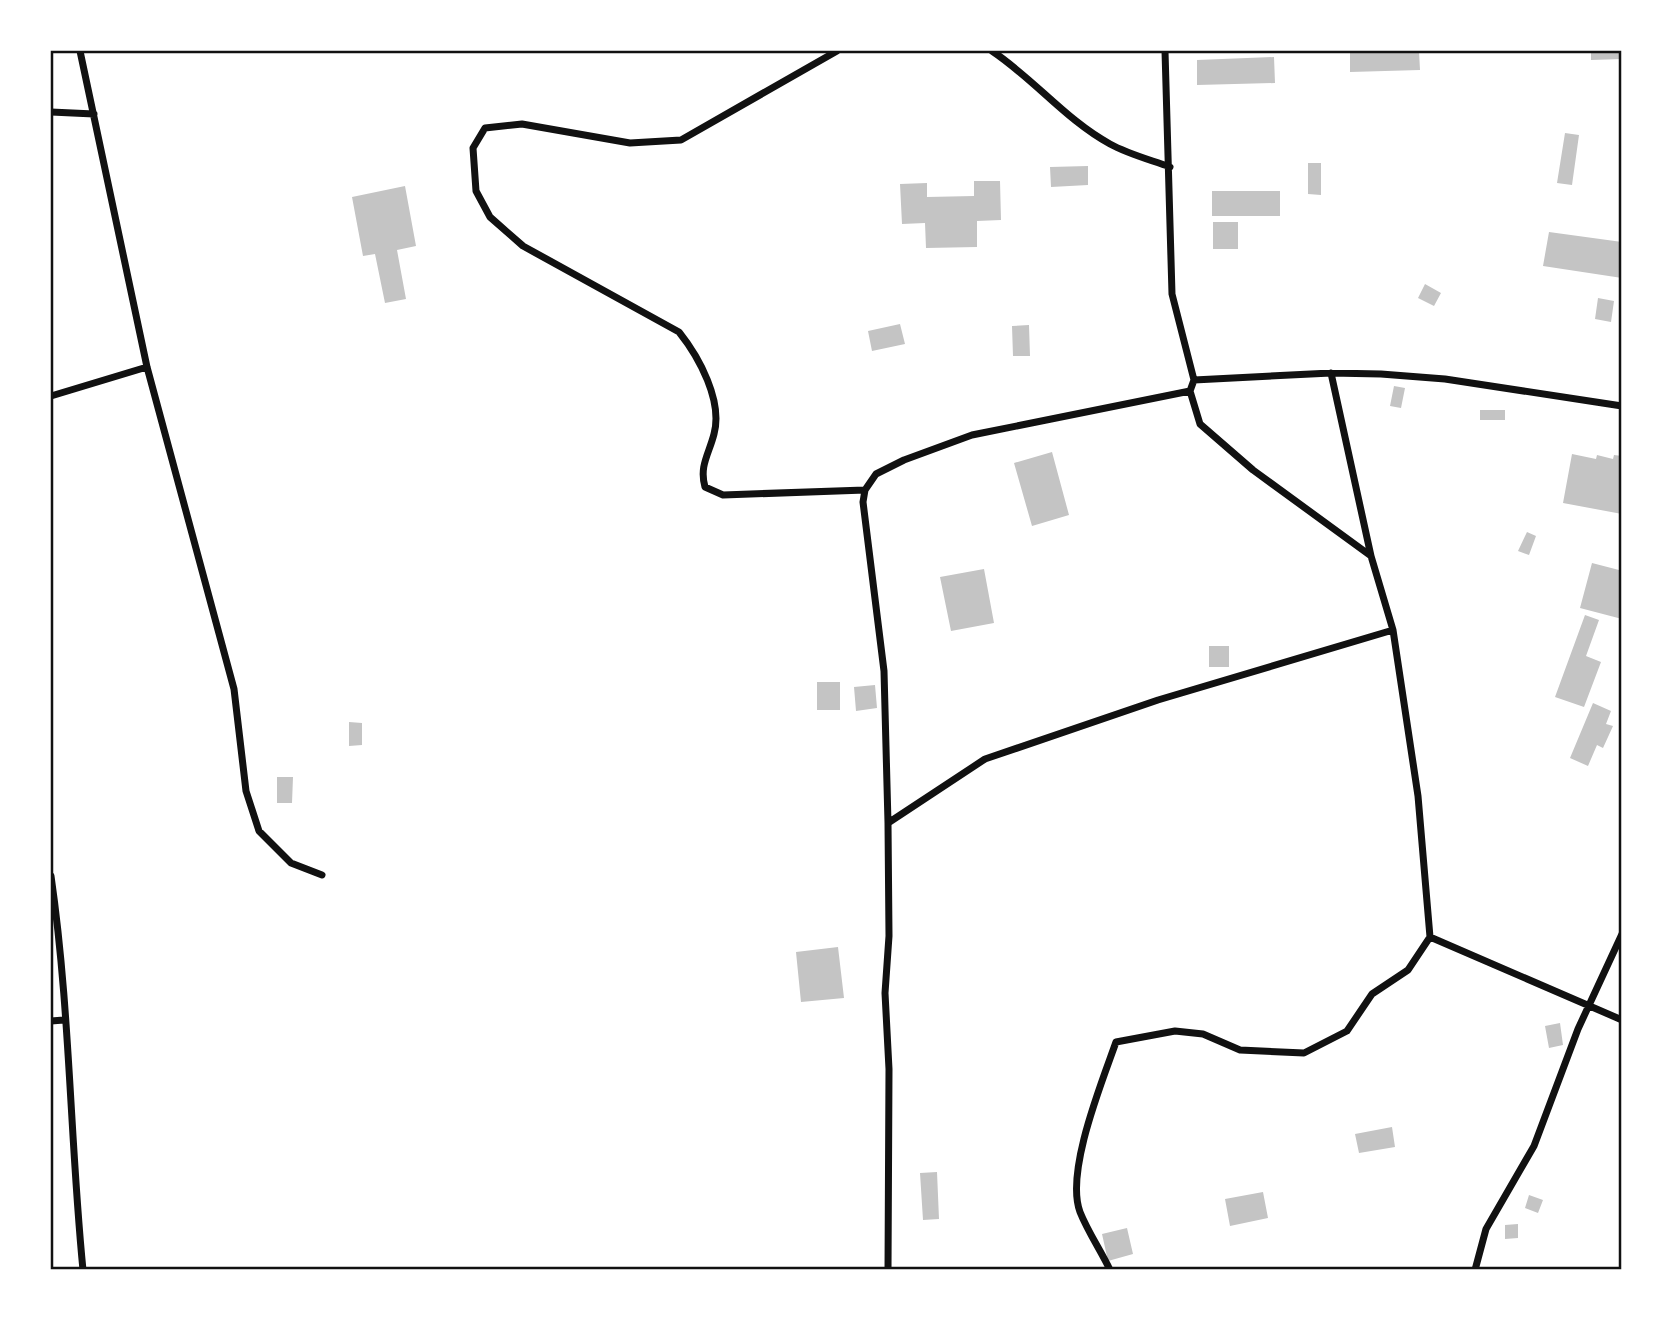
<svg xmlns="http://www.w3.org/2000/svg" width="1673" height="1321" viewBox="0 0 1673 1321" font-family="Karla,sans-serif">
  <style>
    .building { fill: #c4c4c4 }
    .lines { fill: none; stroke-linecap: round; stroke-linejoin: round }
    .minor { stroke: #111; stroke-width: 7 }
    .neatline { fill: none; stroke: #111; stroke-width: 2.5 }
  </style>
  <rect width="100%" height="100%" fill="#fff"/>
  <!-- building -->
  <path class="building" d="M1350 51H1419L1420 70 1350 72Z
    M1591 51H1622V59L1591 60Z
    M1274 57 1275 83 1197 85V60Z
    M1565 133 1579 135 1572 185 1557 183Z
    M1308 163H1321V195L1308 194Z
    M1088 166V185L1051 187 1050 167Z
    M974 181H1000L1001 220 977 221V247L926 248 925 223 902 224 900 184 927 183V197L974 196Z
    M405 186 416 246 397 250 406 299 385 303 375 254 363 256 352 197Z
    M1212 191H1280V216H1212Z
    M1213 222H1238V249H1213Z
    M1549 232 1622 242V278L1543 266Z
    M1425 284 1441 293 1434 306 1418 298Z
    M1598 298 1614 301 1611 322 1595 319Z
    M900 324 905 344 872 351 868 331Z
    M1029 325 1030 356H1013L1012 326Z
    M1394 386 1405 388 1401 408 1390 406Z
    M1480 410H1505V420H1480Z
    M1052 452 1069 515 1032 526 1014 463Z
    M1572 454 1596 459 1597 455 1613 459 1614 455 1622 456V514L1563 503Z
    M1527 532 1536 536 1529 555 1518 551Z
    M1622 559V619L1580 608 1592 563 1619 570Z
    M984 569 994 623 951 631 940 577Z
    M1585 615 1599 620 1586 656 1601 662 1584 707 1555 697Z
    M1209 646H1229V667H1209Z
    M817 682H840V710H817Z
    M875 685 877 708 856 711 854 687Z
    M1593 703 1611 711 1606 724 1613 726 1603 748 1597 745 1588 766 1570 758Z
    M349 722 362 723V745L349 746Z
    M277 777H293L292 803H277Z
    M838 947 844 998 801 1002 796 952Z
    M1560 1023 1563 1045 1549 1048 1545 1026Z
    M1392 1127 1395 1147 1359 1153 1355 1134Z
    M937 1172 939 1219 923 1220 920 1173Z
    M1263 1192 1268 1218 1230 1226 1225 1199Z
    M1529 1195 1543 1200 1538 1213 1525 1208Z
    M1518 1224V1238L1505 1239V1225Z
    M1127 1228 1133 1254 1108 1261 1102 1234Z"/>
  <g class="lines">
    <!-- minor -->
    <path class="minor" d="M80 51 147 367 234 689 246 791 259 831 291 863 322 875
      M837 51 681 140 630 143 522 124 485 128 473 148 476 191 490 217 523 246 679 332C699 357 723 401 714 434 709 454 699 466 705 487L723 495 865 490
      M992 51C1034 79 1066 120 1110 144 1128 154 1151 160 1170 167
      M51 112 94 114
      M1331 373 1371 556
      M1194 380 1331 373 1381 374 1445 379 1622 406
      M51 396 147 367
      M888 823 884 671 863 502 865 490 876 474 904 460 972 435 1190 391
      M51 876C70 1007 70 1139 83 1270
      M1430 937 1622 1020
      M51 1021 64 1020
      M888 1270 889 1069 885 993 889 936 888 823 985 759 1158 700 1393 630
      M1110 1270C1101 1251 1088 1232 1080 1212 1065 1172 1102 1082 1116 1042L1175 1031 1203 1034 1240 1050 1304 1053 1347 1031 1372 994 1408 970 1430 937 1418 796 1393 630 1371 556 1253 470 1200 424 1190 391 1194 380 1172 294 1165 51
      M1475 1270 1486 1229 1534 1146 1578 1029 1622 934"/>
  </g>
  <!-- border -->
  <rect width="1673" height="1321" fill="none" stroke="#ffffff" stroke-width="105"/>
  <rect x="52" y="52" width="1568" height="1216" class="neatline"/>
</svg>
